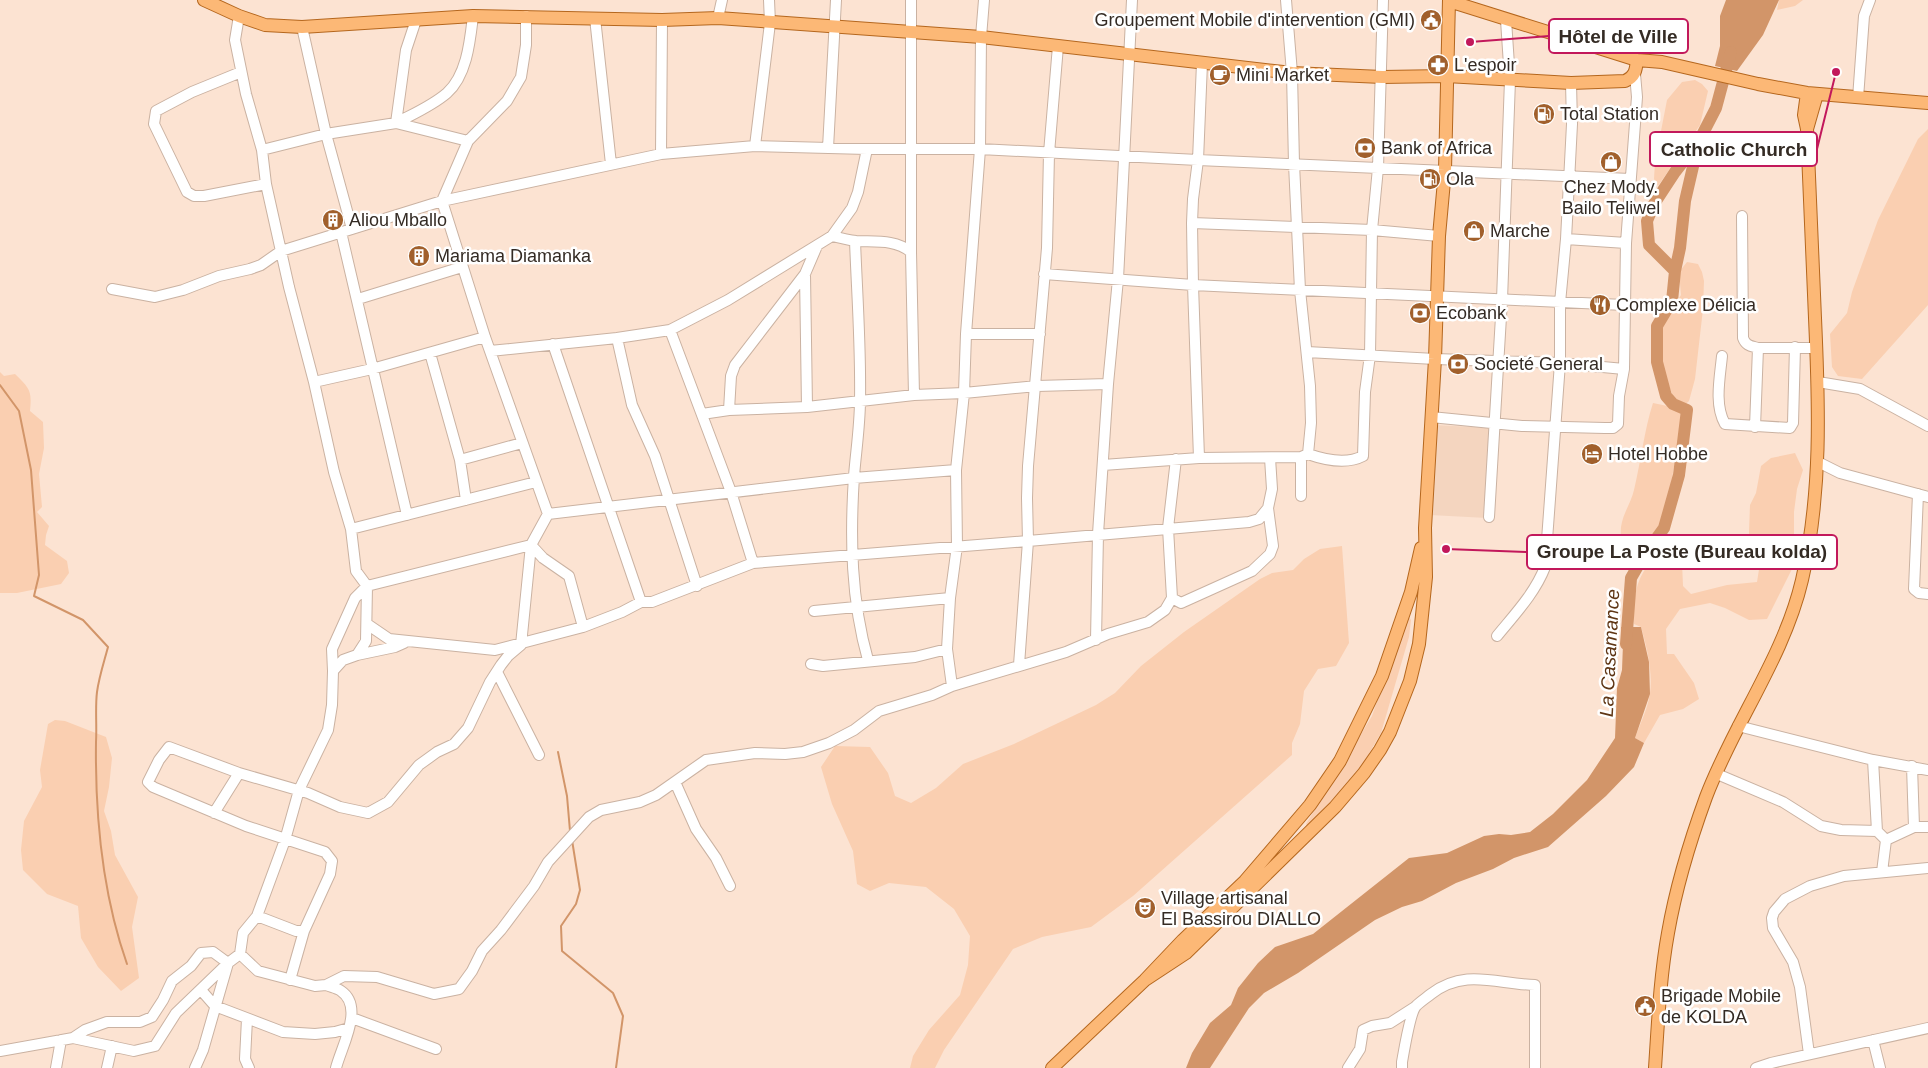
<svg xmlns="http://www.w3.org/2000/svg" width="1928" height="1068" viewBox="0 0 1928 1068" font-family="Helvetica,sans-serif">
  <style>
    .built { fill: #f4d5bf }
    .green { fill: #facfb1 }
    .water { fill: #d29569 }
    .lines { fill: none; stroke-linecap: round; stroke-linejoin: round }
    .stream { stroke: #d29569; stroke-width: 2 }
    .river { stroke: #d29569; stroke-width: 12 }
    .minor-casing { stroke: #cab2a2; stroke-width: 12 }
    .major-casing { stroke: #b5671e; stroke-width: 14 }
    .minor { stroke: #fff; stroke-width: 10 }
    .major { stroke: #fcb876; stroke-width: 12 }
    .labels { text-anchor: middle; stroke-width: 5; stroke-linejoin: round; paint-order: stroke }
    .poi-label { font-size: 18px; fill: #342b24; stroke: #fff; text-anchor: start }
    .water-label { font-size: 19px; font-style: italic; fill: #5f3615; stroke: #fff }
    .leader { fill: none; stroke: #c2185b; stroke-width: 2 }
    .callout-dot { fill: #c2185b; stroke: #fff; stroke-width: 2 }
    .callout { fill: #fff; stroke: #c2185b; stroke-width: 2 }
    .callout-label { font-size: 19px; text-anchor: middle; font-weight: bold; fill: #342b24 }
  </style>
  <rect width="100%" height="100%" fill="#fce3d2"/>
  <!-- built -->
  <path class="built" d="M1434 425 1491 428 1487 518 1430 515Z"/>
  <!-- green -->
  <path class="green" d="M1779 0H1803L1795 6 1777 10Z
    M1695 80 1702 84 1708 91 1700 125 1658 186 1654 179 1655 162 1667 100 1682 82Z
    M1928 129V305L1862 379 1838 376 1832 367 1830 334 1847 313 1852 292 1878 220 1918 139Z
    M1687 262 1698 264 1702 272 1704 281 1703 309 1695 379 1689 401 1681 408 1674 399 1660 363 1663 323 1681 295 1679 272Z
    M0 372 4 376 15 374C30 389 32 390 30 411L43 422 44 448 39 474 42 507 37 512 49 526 46 535 45 545 67 561 69 573 61 584 17 593H0Z
    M1653 403 1677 408 1683 414 1666 513 1660 528 1635 563 1628 564C1622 553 1620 540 1621 527 1623 513 1631 503 1634 490 1641 461 1644 431 1653 403Z
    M1795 453 1803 470 1797 489 1794 512V565L1767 619 1749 620 1725 608 1710 603 1680 609 1666 629 1667 654H1674L1694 683 1699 699 1683 709 1660 715 1644 743 1635 738C1640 724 1648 708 1650 693 1653 672 1647 648 1641 627L1634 624C1632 601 1636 576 1653 560L1682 563 1683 586 1691 594 1727 585 1757 582 1760 563 1749 548V532L1750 505 1756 493 1761 466 1771 458Z
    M1342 546 1349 643 1336 666 1318 669 1304 691 1300 724 1292 743V755L1133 896 1091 927 1042 937 1013 949 944 1050 935 1068H910L913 1056 929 1030 960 995 968 965 970 936 954 909 926 887 889 883 870 891 857 884 853 851 832 804 821 767 835 746 870 747 888 773 895 796 911 803 936 788 963 764 1014 744 1096 705 1115 693 1141 666 1184 632 1260 579 1272 573 1293 570 1304 559 1320 549Z
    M1407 614 1411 620 1409 637 1381 733 1357 774 1307 826 1306 824 1372 716Z
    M55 720 65 721 106 737 112 758 109 787 104 811 111 831 115 855 138 897 132 927 139 978 121 991 98 967 81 938 78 906 47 894 23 870 21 850 24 821 42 787 40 770 48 724Z"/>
  <!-- water -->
  <path class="water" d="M1726 0H1779L1763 35 1737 71 1715 66 1720 46V16Z
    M1621 627H1641L1649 662 1650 694 1635 738 1644 743 1634 767 1606 796 1548 847 1514 858 1493 869 1456 883 1422 901 1402 907 1375 920 1298 973 1264 993 1249 1008 1210 1068H1186L1192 1053 1210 1023 1231 1005 1238 988 1258 963 1275 947 1313 934 1409 858 1447 853 1484 836 1499 834 1511 835 1530 832 1553 814 1587 780 1615 738 1617 688 1622 670 1623 644Z"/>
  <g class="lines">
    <!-- stream -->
    <path class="stream" d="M0 385 19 411 31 470 39 575 34 596 83 620 108 647C104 662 99 677 97 692 95 708 97 725 96 742 95 817 102 893 127 964
      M558 752 567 796 570 831
      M572 840 580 890 576 904 561 926 562 951 613 993 623 1016 616 1068"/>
    <!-- river -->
    <path class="river" d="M1675 271 1680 248 1685 201 1698 145
      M1626 644 1631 578 1643 557 1664 528 1679 475 1687 410 1673 404 1666 396 1657 362V326L1672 301 1675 271 1649 245 1647 221 1654 204 1675 172 1699 141 1716 108 1731 52"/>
    <!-- minor casing -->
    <g class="minor-casing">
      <path id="minor" d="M911 0V252L914 395
        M1286 0 1292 73 1294 164 1300 290 1310 386 1311 423 1308 454 1301 457V496
        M595 18 611 164
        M718 18 722 0
        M302 27 326 134 352 229
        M1058 46 1049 153 1047 248 1028 466 1027 498 1028 541 1249 522 1259 519 1268 508
        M1202 63 1198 160 1193 199 1192 223 1372 230 1439 236
        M241 72 192 92 156 111 154 124 187 192 194 196H204L266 184
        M1858 98 1864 16 1870 0
        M468 141 396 123C413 114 432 106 447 93 467 75 470 41 473 16
        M755 146 770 23 769 0
        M828 148 836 0
        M262 150 326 134 396 123 406 50 416 20
        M661 154 662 20
        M1742 216 1743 338C1746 346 1751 346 1758 348H1816
        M1192 223 1193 285 1199 458
        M341 232 407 515
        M832 236C840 238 848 240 856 241 875 242 895 239 911 252
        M1566 239 1626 243
        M855 241C857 294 861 347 860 400 860 425 856 451 854 476 850 538 851 600 868 660
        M805 274 807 407
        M1044 274 1193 285 1624 305
        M112 289 155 297 183 290 219 276 250 269 261 265 281 251 442 201 661 154 755 146 867 149H980L1198 160 1630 179
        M358 299 462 267
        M670 330 731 492 753 563
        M966 334H1040
        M617 338 632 405 655 456 697 586
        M553 344 641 602
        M490 351 617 338 670 330 728 300 832 236 852 208 858 192 867 149
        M1307 352 1435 359 1560 363 1624 369
        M430 353 460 460 466 500
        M1722 356C1720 377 1714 405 1725 424L1790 428 1793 423 1795 347
        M314 382 372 369 485 337
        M1818 382 1860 389 1928 426
        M729 410 731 376 735 365 805 274 817 246
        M702 414 729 410 807 407 914 395 964 393 1037 386 1108 384
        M1431 417 1522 426 1605 428H1613L1618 424 1619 396 1624 369 1626 243 1637 97 1635 74
        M1755 427 1758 348
        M1308 454C1325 460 1346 465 1363 456L1365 392 1370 355 1372 230 1378 168 1383 0
        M460 460 522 443
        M1818 462 1840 473 1928 497
        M1103 465 1199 458 1301 457
        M1918 494 1914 589 1919 593 1928 594
        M548 514 854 478 956 470
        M1489 517 1502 300 1510 80 1506 20
        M351 529 536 482
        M531 545 543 558 569 576 583 627
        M1172 598 1181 603 1252 571 1270 554 1273 546 1268 508 1272 489 1270 458
        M814 611 950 598
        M367 624 389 639 495 650 583 627 622 612 641 602H652L753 563 1028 541 1019 665
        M1497 636C1515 614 1535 593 1545 567L1560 363V303L1566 239 1572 124 1571 83
        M1096 640 1098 534 1108 384 1118 279 1132 0
        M357 655 395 647 404 643
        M811 664 823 666 915 657 947 649
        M333 671 332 649 355 598 367 586 531 545 548 514 485 337 442 201 468 141 507 101 521 77 526 45V16
        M497 672 539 755
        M952 686 947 649 950 598 957 546 956 470 964 393 966 334 980 149 981 37 984 0
        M1738 726 1873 760 1928 770
        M1873 760 1877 831 1886 840 1882 872
        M1912 766 1914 827
        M1717 774 1783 802 1821 826 1841 830 1877 831
        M675 782 696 829 716 858 730 886
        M214 813 239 773
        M1886 840 1914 827H1928
        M257 916 296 931H304L330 874 332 861 325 852 246 826 153 787 148 782 159 760 169 747 239 773 308 793 340 807 368 813 388 802 419 765 437 752 454 744 468 728 490 682 501 665 508 656 521 645 531 545
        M240 954 258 971 315 986 326 985 344 976 377 977 434 994 459 989 472 971 482 951 501 930 534 886 548 862 589 817 601 810 640 802 656 795 706 760 755 753 785 754 803 752 829 743 854 730 879 711 932 695 952 686 1066 652 1108 634 1148 622 1165 610 1172 598 1168 528 1176 459
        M290 980 304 931
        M326 985C330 987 337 988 341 991 365 1007 341 1047 336 1068
        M201 990 215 1006 283 1032 315 1034 335 1032 349 1028
        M352 1018 436 1049
        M247 1019 245 1059 249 1068
        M73 1038 85 1030 107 1022H140L152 1017 163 1000 172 981 191 966 201 953 213 952 228 963 203 1050 195 1068
        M1873 1040 1880 1068
        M0 1051 73 1038 134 1051 155 1046 176 1013 228 963 240 954 243 933 257 916 285 840 299 790 328 730 332 705 333 671 343 660 357 655 366 641 367 586 356 571 351 529 334 472 314 382 289 287 266 184 262 150 246 94 235 40 239 16
        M1809 1054 1800 987 1793 962 1773 928 1772 918 1774 912 1785 899 1810 886 1844 876 1928 868
        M56 1068 61 1040
        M107 1068 112 1046
        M1348 1068 1360 1049 1363 1030 1372 1026 1390 1023 1415 1007
        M1402 1068V1062C1404 1051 1410 1013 1416 1006 1420 1002 1426 998 1431 994 1465 968 1496 984 1535 985V1068
        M1756 1068 1771 1063 1928 1028"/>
    </g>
    <!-- major casing -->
    <g class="major-casing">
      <path id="major" d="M204 0 239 16 265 25 302 27 473 16 662 20 718 18 981 37 1292 73 1382 77 1446 76 1571 83 1625 81C1635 77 1636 70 1637 60
        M1449 1 1637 60 1662 62 1758 84 1807 93 1928 103
        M1807 129 1817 94
        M1145 980 1186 953 1335 807 1364 773 1380 750 1390 732 1410 681 1419 644 1426 577 1425 528 1435 359 1439 236 1445 170 1449 0
        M1052 1068 1145 980 1183 940 1245 881 1310 805 1340 761 1382 676 1411 592 1421 548
        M1655 1068C1658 1023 1660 977 1668 933 1676 887 1690 841 1706 797 1734 723 1784 657 1802 580 1822 493 1819 406 1815 318 1812 255 1810 192 1807 129L1804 115 1807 93"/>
    </g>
    <!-- minor -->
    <use href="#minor" class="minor"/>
    <!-- major -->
    <use href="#major" class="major"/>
  </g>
  <!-- icons -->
  <defs>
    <g id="civic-disc" transform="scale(1.125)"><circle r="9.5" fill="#a1602c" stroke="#fff"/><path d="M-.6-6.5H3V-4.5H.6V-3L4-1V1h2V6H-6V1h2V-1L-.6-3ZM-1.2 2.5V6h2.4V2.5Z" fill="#fff"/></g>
    <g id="pharmacy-disc" transform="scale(1.125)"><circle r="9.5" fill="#a1602c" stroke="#fff"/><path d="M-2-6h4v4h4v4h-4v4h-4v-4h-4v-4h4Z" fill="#fff"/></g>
    <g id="cafe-disc" transform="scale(1.125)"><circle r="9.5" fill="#a1602c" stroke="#fff"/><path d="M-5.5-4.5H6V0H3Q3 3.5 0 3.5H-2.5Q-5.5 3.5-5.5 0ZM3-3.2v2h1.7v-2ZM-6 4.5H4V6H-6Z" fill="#fff"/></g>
    <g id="fuel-disc" transform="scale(1.125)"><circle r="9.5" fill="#a1602c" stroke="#fff"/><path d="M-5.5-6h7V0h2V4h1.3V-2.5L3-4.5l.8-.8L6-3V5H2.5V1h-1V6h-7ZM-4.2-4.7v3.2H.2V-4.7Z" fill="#fff"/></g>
    <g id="bank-disc" transform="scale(1.125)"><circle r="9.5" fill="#a1602c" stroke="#fff"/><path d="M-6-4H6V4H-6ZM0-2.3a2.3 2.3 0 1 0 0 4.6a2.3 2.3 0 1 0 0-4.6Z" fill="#fff"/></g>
    <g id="shop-disc" transform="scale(1.125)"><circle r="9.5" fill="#a1602c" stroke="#fff"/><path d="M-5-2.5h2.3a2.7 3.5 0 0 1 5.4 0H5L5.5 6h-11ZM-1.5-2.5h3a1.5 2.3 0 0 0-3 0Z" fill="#fff"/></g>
    <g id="building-disc" transform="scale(1.125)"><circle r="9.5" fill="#a1602c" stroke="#fff"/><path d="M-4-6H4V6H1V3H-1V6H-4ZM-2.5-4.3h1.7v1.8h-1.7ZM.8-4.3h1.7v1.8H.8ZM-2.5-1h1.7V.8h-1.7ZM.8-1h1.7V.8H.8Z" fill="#fff"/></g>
    <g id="restaurant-disc" transform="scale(1.125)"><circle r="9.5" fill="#a1602c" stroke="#fff"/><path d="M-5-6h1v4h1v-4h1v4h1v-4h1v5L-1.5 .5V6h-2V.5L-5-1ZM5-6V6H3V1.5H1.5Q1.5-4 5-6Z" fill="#fff"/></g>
    <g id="hotel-disc" transform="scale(1.125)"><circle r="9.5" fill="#a1602c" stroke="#fff"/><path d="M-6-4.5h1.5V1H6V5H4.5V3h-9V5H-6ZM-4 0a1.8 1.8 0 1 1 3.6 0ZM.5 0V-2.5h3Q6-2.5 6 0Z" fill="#fff"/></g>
    <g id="theatre-disc" transform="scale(1.125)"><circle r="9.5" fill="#a1602c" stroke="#fff"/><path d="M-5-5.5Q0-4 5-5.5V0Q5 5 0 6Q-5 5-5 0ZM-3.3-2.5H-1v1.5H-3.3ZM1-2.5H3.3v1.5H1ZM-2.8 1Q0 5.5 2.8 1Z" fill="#fff"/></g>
  </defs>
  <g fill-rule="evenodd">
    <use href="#civic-disc" x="1431" y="20"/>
    <use href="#pharmacy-disc" x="1438" y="65"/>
    <use href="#cafe-disc" x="1220" y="75"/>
    <use href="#fuel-disc" x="1544" y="114"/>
    <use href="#bank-disc" x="1365" y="148"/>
    <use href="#shop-disc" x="1611" y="162"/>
    <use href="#fuel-disc" x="1430" y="179"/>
    <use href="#building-disc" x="333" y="220"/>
    <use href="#shop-disc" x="1474" y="231"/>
    <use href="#building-disc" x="419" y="256"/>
    <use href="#restaurant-disc" x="1600" y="305"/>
    <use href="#bank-disc" x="1420" y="313"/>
    <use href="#bank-disc" x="1458" y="364"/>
    <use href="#hotel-disc" x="1592" y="454"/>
    <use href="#theatre-disc" x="1145" y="908"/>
    <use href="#civic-disc" x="1645" y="1006"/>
  </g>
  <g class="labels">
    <!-- poi labels -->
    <g class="poi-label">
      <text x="1415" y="26" text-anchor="end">Groupement Mobile d'intervention (GMI)</text>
      <text x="1454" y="71">L'espoir</text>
      <text x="1236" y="81">Mini Market</text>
      <text x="1560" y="120">Total Station</text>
      <text x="1381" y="154">Bank of Africa</text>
      <text x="1446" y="185">Ola</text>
      <text x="1611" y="193" text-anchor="middle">Chez Mody.<tspan x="1611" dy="21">Bailo Teliwel</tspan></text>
      <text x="349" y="226">Aliou Mballo</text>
      <text x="1490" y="237">Marche</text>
      <text x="435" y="262">Mariama Diamanka</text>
      <text x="1616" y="311">Complexe Délicia</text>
      <text x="1436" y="319">Ecobank</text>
      <text x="1474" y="370">Societé General</text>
      <text x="1608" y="460">Hotel Hobbe</text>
      <text x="1161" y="904">Village artisanal<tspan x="1161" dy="21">El Bassirou DIALLO</tspan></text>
      <text x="1661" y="1002">Brigade Mobile<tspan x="1661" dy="21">de KOLDA</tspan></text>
    </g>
    <!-- water labels -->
    <g class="water-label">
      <text transform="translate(1609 653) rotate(-87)" y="7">La Casamance</text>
    </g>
  </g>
  <!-- callouts -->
  <path class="leader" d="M1470 42L1549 36M1836 72L1817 149M1446 549L1527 552"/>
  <g class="callout-dot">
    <circle cx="1470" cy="42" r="5"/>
    <circle cx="1836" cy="72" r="5"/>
    <circle cx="1446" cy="549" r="5"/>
  </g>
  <g class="callout">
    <rect x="1549" y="19" width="139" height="34" rx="5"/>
    <rect x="1650" y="132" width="167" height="34" rx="5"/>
    <rect x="1527" y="535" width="310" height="34" rx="5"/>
  </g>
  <g class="callout-label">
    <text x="1618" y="43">Hôtel de Ville</text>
    <text x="1734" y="156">Catholic Church</text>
    <text x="1682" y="558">Groupe La Poste (Bureau kolda)</text>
  </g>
</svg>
